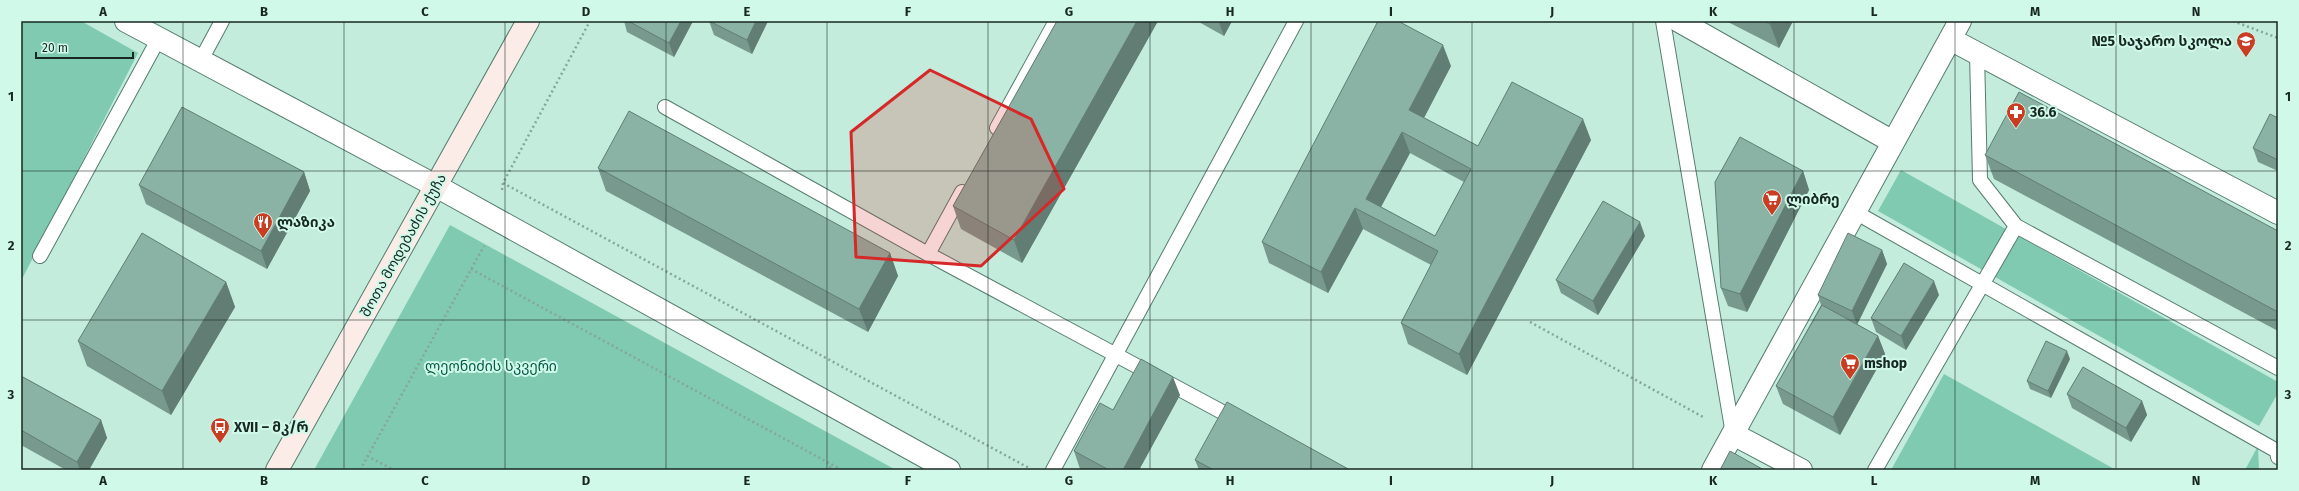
<svg xmlns="http://www.w3.org/2000/svg" width="2299" height="491" viewBox="0 0 2299 491" font-family="'Fira Sans','Noto Sans Georgian',sans-serif">
  <style>
    .green { fill: #7fcab1 }
    .lines { fill: none; stroke-linecap: round; stroke-linejoin: round }
    .lane-casing { stroke: #567c6f; stroke-width: 16 }
    .street-casing { stroke: #567c6f; stroke-width: 24 }
    .secondary-casing { stroke: #567c6f; stroke-width: 24 }
    .path { stroke: #86a69b; stroke-width: 2.5; stroke-dasharray: 2 3; stroke-linecap: butt }
    .lane { stroke: #fff; stroke-width: 14 }
    .street { stroke: #fff; stroke-width: 22 }
    .secondary { stroke: #fbece8; stroke-width: 22 }
    .wall { fill: #789a8e; fill-rule: evenodd }
    .shaded-wall { fill: #617d74 }
    .building { fill: #8bb3a5; stroke: #617d74; fill-rule: evenodd }
    .marked { fill: #d62828; fill-opacity: 0.2; stroke: #d62828; stroke-width: 3; stroke-linejoin: round }
    .grid { fill: none; stroke: #172722; stroke-width: 1; stroke-opacity: 0.55 }
    .labels { text-anchor: middle; stroke-width: 4; stroke-linejoin: round; paint-order: stroke }
    .poi-label { font-size: 14px; font-weight: bold; fill: #172722; stroke: #d0f9ea; text-anchor: start }
    .street-label { font-size: 14px; fill: #172722; stroke: #d0f9ea }
    .park-label { font-size: 14px; fill: #045845; stroke: #d0f9ea }
    .neatline { fill: none; stroke: #172722; stroke-width: 1.5 }
    .grid-label { font-size: 13px; text-anchor: middle; font-weight: bold; fill: #172722 }
  </style>
  <rect width="100%" height="100%" fill="#c3ecdd"/>
  <!-- green -->
  <path class="green" d="M21 21H81L138 53 21 281Z
    M1901 170 2278 382V393L2259 426 1878 211Z
    M450 225 896 470H314Z
    M1944 374 2116 470H1891Z
    M2258 446 2259 470H2245Z"/>
  <g class="lines">
    <!-- lane casing -->
    <g class="lane-casing">
      <path id="lane" d="M1663 21 1733 434
        M201 60 222 21
        M665 107 928 254 1239 421
        M997 128 1056 21
        M1855 212 2277 451 2278 457
        M2016 226 2278 368
        M928 254 962 192
        M40 256 159 38
        M1053 470 1296 21
        M1875 470 2016 226 1980 180 1977 54"/>
    </g>
    <!-- street casing -->
    <g class="street-casing">
      <path id="street" d="M126 21 436 186 949 470
        M1679 21 1893 142
        M1950 39 2278 213
        M1733 434 1801 470
        M1713 470 1960 21"/>
    </g>
    <!-- secondary casing -->
    <g class="secondary-casing">
      <path id="secondary" d="M277 470 528 21"/>
    </g>
    <!-- path -->
    <path class="path" d="M2233 21 2278 38
      M503 183 1029 468
      M502 190 503 183 590 21
      M471 269 842 470
      M1530 322 1705 418
      M367 456 394 470
      M827 462 832 470
      M360 470 484 246"/>
    <!-- lane -->
    <use href="#lane" class="lane"/>
    <!-- street -->
    <use href="#street" class="street"/>
    <!-- secondary -->
    <use href="#secondary" class="secondary"/>
  </g>
  <!-- wall -->
  <path class="wall" d="M624 21H693L674 57 627 32Z
    M709 21H768L752 54 714 35Z
    M1057 21H1158L1022 263 961 229 953 206Z
    M1197 21H1232L1224 36Z
    M1726 21H1793L1779 48Z
    M1451 66 1424 118 1478 146 1591 140 1467 375 1408 344 1401 323 1431 265 1363 229 1328 293 1269 263 1262 242ZM1410 153 1464 182 1435 236 1381 207Z
    M2278 118V171L2258 162 2253 148Z
    M1985 155 2278 231V331L1994 179Z
    M598 168 890 253 898 276 868 332 606 191Z
    M1803 171 1809 190 1747 312 1728 306 1721 288Z
    M304 172 310 191 267 269 146 204 139 185Z
    M1645 236 1598 315 1561 293 1556 280Z
    M1882 250 1887 264 1857 324 1878 336 1885 354 1840 435 1783 404 1776 386 1821 305 1818 295Z
    M226 282 235 307 171 415 87 366 78 341Z
    M1939 295 1906 350 1876 332 1871 318Z
    M2070 359 2051 398 2030 389 2027 381Z
    M21 376 101 420 107 438 89 470H66L21 445Z
    M2067 394 2142 401 2147 415 2131 442 2072 408Z
    M1180 395 1139 470H1082L1080 469 1074 451 1113 410Z
    M1195 460 1350 470H1199Z"/>
  <!-- shaded-wall -->
  <path class="shaded-wall" d="M681 21H693L674 57 669 43Z
    M756 21H768L752 54 747 40Z
    M1137 21H1158L1022 263 1014 240Z
    M1220 21H1232L1224 36 1219 22Z
    M1772 21H1793L1779 48 1770 24Z
    M1443 45 1451 66 1417 131 1409 110Z
    M1583 119 1591 140 1467 375 1459 354Z
    M1402 132 1410 153 1375 218 1366 199Z
    M1803 171 1809 190 1747 312 1740 294Z
    M304 172 310 191 267 269 261 251Z
    M1355 208 1363 229 1328 293 1321 272Z
    M1640 222 1645 236 1598 315 1593 301Z
    M1882 250 1887 264 1857 325 1852 311Z
    M890 253 898 276 868 332 859 309Z
    M1934 281 1939 295 1906 350 1901 336Z
    M226 282 235 307 171 415 162 391Z
    M1878 336 1885 354 1840 435 1833 417Z
    M2067 351 2070 359 2051 398 2048 391Z
    M1173 377 1180 395 1139 470H1123Z
    M2142 401 2147 415 2131 442 2126 428Z
    M101 420 107 438 89 470H80L77 462Z"/>
  <!-- building -->
  <path class="building" d="M628 21H681L669 43Z
    M709 21H756L747 40Z
    M1057 21H1137L1014 240 953 206Z
    M1378 21H1398L1443 45 1409 110 1478 146 1512 82 1583 119 1459 354 1401 323 1438 251 1355 208 1321 272 1262 242ZM1402 132 1471 169 1435 236 1366 199Z
    M1763 21H1772L1770 24Z
    M2019 92 2278 231V312L1985 155Z
    M182 107 304 172 261 251 139 185Z
    M629 111 890 253 859 309 598 168Z
    M2270 114 2278 118V160L2253 148Z
    M1740 137 1803 171 1740 294 1721 288 1715 182Z
    M1603 201 1640 222 1593 301 1556 280Z
    M142 233 226 282 162 391 78 341Z
    M1848 233 1882 250 1852 311 1818 295Z
    M1904 263 1934 281 1901 336 1871 318Z
    M1822 305 1878 336 1833 417 1776 386Z
    M2046 341 2067 351 2048 391 2027 381Z
    M1141 359 1173 377 1123 470H1109L1074 451 1100 403 1113 410Z
    M2083 367 2142 401 2126 428 2067 394Z
    M21 376 101 420 77 462 21 430Z
    M1227 402 1350 470H1214L1195 460Z
    M1730 451 1764 470H1720Z"/>
  <!-- marked area -->
  <path class="marked" d="M930 70 1031 119 1064 189 981 266 856 257 851 132Z"/>
  <!-- grid -->
  <path class="grid" d="M183 21V470M344 21V470M505 21V470M666 21V470M827 21V470M988 21V470M1150 21V470M1311 21V470M1472 21V470M1633 21V470M1794 21V470M1955 21V470M2116 21V470M21 171H2278M21 320H2278"/>
  <!-- icons -->
  <defs>
    <g id="school-pin" transform="scale(1)"><path d="M0 17L-7.5 6A9.5 9.5 0 1 1 7.5 6Z" fill="#c93e23" stroke="#d0f9ea"/><path d="M0-5L7-2L0 1L-7-2ZM-4 1L0 2.5L4 1V4Q0 6-4 4Z" fill="#fff"/></g>
    <g id="pharmacy-pin" transform="scale(1)"><path d="M0 17L-7.5 6A9.5 9.5 0 1 1 7.5 6Z" fill="#c93e23" stroke="#d0f9ea"/><path d="M-2-6h4v4h4v4h-4v4h-4v-4h-4v-4h4Z" fill="#fff"/></g>
    <g id="supermarket-pin" transform="scale(1)"><path d="M0 17L-7.5 6A9.5 9.5 0 1 1 7.5 6Z" fill="#c93e23" stroke="#d0f9ea"/><path d="M-6-5.5h2.5l.6 2H6L4.5 2H-2.5L-4.4-4H-6ZM-1.5 3.2a1.3 1.3 0 1 0 .1 0ZM3 3.2a1.3 1.3 0 1 0 .1 0Z" fill="#fff"/></g>
    <g id="restaurant-pin" transform="scale(1)"><path d="M0 17L-7.5 6A9.5 9.5 0 1 1 7.5 6Z" fill="#c93e23" stroke="#d0f9ea"/><path d="M-5-6h1v4h1v-4h1v4h1v-4h1v5L-1.5 .5V6h-2V.5L-5-1ZM5-6V6H3V1.5H1.5Q1.5-4 5-6Z" fill="#fff"/></g>
    <g id="bus-pin" transform="scale(1)"><path d="M0 17L-7.5 6A9.5 9.5 0 1 1 7.5 6Z" fill="#c93e23" stroke="#d0f9ea"/><path d="M-5-6H5V4H4V6H2V4H-2V6H-4V4H-5ZM-3.5-4V0h7V-4ZM-3.5 1.2v1.5H-2V1.2ZM2 1.2v1.5H3.5V1.2Z" fill="#fff"/></g>
  </defs>
  <g fill-rule="evenodd">
    <use href="#school-pin" x="2246" y="41"/>
    <use href="#pharmacy-pin" x="2016" y="112"/>
    <use href="#supermarket-pin" x="1772" y="199"/>
    <use href="#restaurant-pin" x="263" y="222"/>
    <use href="#supermarket-pin" x="1850" y="363"/>
    <use href="#bus-pin" x="220" y="427"/>
  </g>
  <g class="labels">
    <!-- poi labels -->
    <g class="poi-label">
      <text x="2232" y="46" text-anchor="end">№5 საჯარო სკოლა</text>
      <text x="2030" y="117">36.6</text>
      <text x="1786" y="204">ლიბრე</text>
      <text x="277" y="227">ლაზიკა</text>
      <text x="1864" y="368">mshop</text>
      <text x="234" y="432">XVII – მკ/რ</text>
    </g>
    <!-- street labels -->
    <g class="street-label">
      <text transform="translate(403 245) rotate(-61)" y="5">შოთა მოდებაძის ქუჩა</text>
    </g>
    <!-- park labels -->
    <g class="park-label">
      <text x="491" y="371">ლეონიძის სკვერი</text>
    </g>
  </g>
  <!-- border -->
  <rect width="2299" height="491" fill="none" stroke="#d0f9ea" stroke-width="44"/>
  <!-- scale -->
  <path d="M36 52v6h97v-6" fill="none" stroke="#172722" stroke-width="2"/>
  <text x="42" y="52" font-size="12" fill="#172722" stroke="#d0f9ea" stroke-width="3" paint-order="stroke">20 m</text>
  <rect x="22" y="22" width="2255" height="447" class="neatline"/>
  <g class="grid-label">
    <text x="103" y="16">A</text>
    <text x="264" y="16">B</text>
    <text x="425" y="16">C</text>
    <text x="586" y="16">D</text>
    <text x="747" y="16">E</text>
    <text x="908" y="16">F</text>
    <text x="1069" y="16">G</text>
    <text x="1230" y="16">H</text>
    <text x="1391" y="16">I</text>
    <text x="1552" y="16">J</text>
    <text x="1713" y="16">K</text>
    <text x="1874" y="16">L</text>
    <text x="2035" y="16">M</text>
    <text x="2196" y="16">N</text>
    <text x="11" y="101">1</text>
    <text x="2288" y="101">1</text>
    <text x="11" y="250">2</text>
    <text x="2288" y="250">2</text>
    <text x="11" y="399">3</text>
    <text x="2288" y="399">3</text>
    <text x="103" y="485">A</text>
    <text x="264" y="485">B</text>
    <text x="425" y="485">C</text>
    <text x="586" y="485">D</text>
    <text x="747" y="485">E</text>
    <text x="908" y="485">F</text>
    <text x="1069" y="485">G</text>
    <text x="1230" y="485">H</text>
    <text x="1391" y="485">I</text>
    <text x="1552" y="485">J</text>
    <text x="1713" y="485">K</text>
    <text x="1874" y="485">L</text>
    <text x="2035" y="485">M</text>
    <text x="2196" y="485">N</text>
  </g>
</svg>
